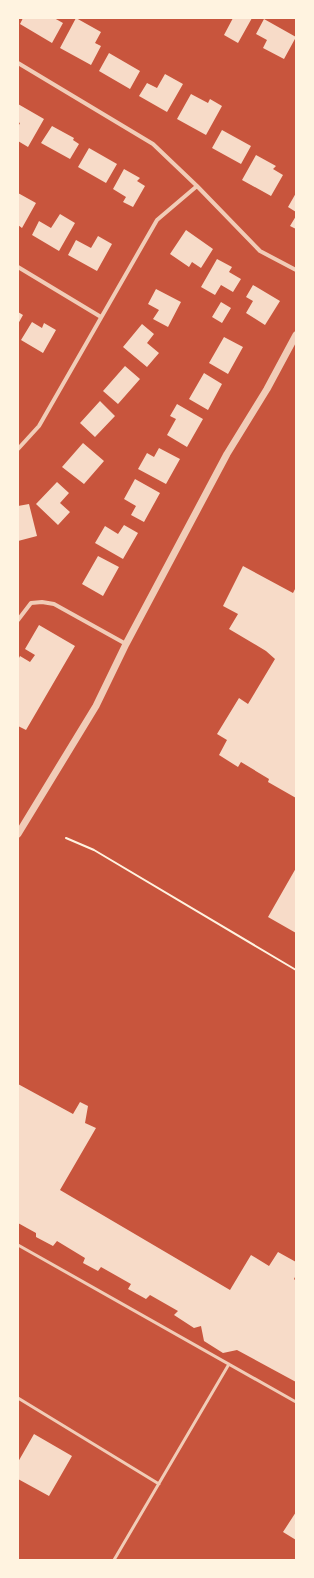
<svg xmlns="http://www.w3.org/2000/svg" width="314" height="1578" viewBox="0 0 314 1578" font-family="'Crimson Pro',serif">
  <style>
    .building { fill: #f7dbc8 }
    .lines { fill: none; stroke-linecap: round; stroke-linejoin: round }
    .path { stroke: #fff3e0; stroke-width: 2 }
    .service { stroke: #f1ccb7; stroke-width: 3 }
    .minor { stroke: #f1ccb7; stroke-width: 4 }
    .tertiary { stroke: #f1ccb7; stroke-width: 7 }
  </style>
  <rect width="100%" height="100%" fill="#c8553d"/>
  <!-- building -->
  <path class="building" d="M23 18H54L63 23 52 43 20 24Z
    M76 18 101 32 95 43 101 46 91 65 60 48Z
    M233 18H252L238 43 224 35Z
    M264 19 296 37 284 59 263 48 267 40 256 34Z
    M109 53 140 71 130 89 99 71Z
    M165 74 183 84 167 112 139 96 147 83 157 88Z
    M191 94 208 103 210 99 222 106 206 135 177 119Z
    M18 104 44 119 28 147 18 141V127L20 123 18 122Z
    M52 126 74 138 73 140 79 144 70 159 41 143Z
    M222 130 251 146 241 164 212 148Z
    M89 148 117 164 106 183 78 167Z
    M256 155 276 166 273 169 283 175 271 196 242 180Z
    M124 169 140 178 137 181 145 186 133 207 123 202 126 197 113 189Z
    M18 193 36 203 22 228 18 225Z
    M296 193V212L288 207Z
    M60 214 75 223 59 251 32 235 39 221 51 228Z
    M296 216V229L290 226Z
    M186 230 213 249 201 268 192 262 189 267 170 254Z
    M98 236 112 244 97 271 68 255 76 240 91 248Z
    M217 259 232 267 229 272 241 279 233 292 221 285 215 295 201 287Z
    M253 285 280 301 265 325 246 313 253 301 246 297Z
    M156 289 181 302 168 327 153 319 159 310 148 304Z
    M221 302 231 308 222 323 212 317Z
    M18 312 23 315 18 324Z
    M32 322 42 328 44 323 56 330 43 353 21 340Z
    M142 324 154 334 147 343 159 353 147 367 123 347Z
    M224 337 243 347 228 374 209 363Z
    M125 366 140 379 118 404 103 391Z
    M204 373 222 384 208 410 189 399Z
    M100 401 115 416 95 437 80 423Z
    M177 404 203 419 187 447 167 435 176 419 170 416Z
    M83 443 104 461 84 484 62 467Z
    M159 448 180 459 166 484 138 469 147 453 154 457Z
    M135 479 160 493 144 522 131 515 136 506 124 499Z
    M57 482 69 493 60 503 70 512 58 525 36 504Z
    M29 504 37 536 18 541V506Z
    M124 525 138 533 123 559 95 543 105 526 118 534Z
    M98 556 119 567 103 596 82 584Z
    M243 566 293 593 296 587V798L268 782 269 779 241 762 238 767 219 755 227 740 217 734 239 698 248 704 275 659 266 651 229 629 238 614 223 606Z
    M39 625 75 646 26 730 18 726V660L20 656 30 662 35 655 25 649Z
    M296 868V933L268 917Z
    M18 1084 73 1114 80 1102 88 1106 85 1123 96 1128 60 1190 230 1290 251 1255 269 1266 278 1252 296 1262V1275L294 1279 296 1281V1382L237 1350 223 1353 204 1341 201 1326 194 1328 174 1315 178 1311 150 1295 146 1299 128 1289 131 1284 101 1267 98 1271 83 1263 85 1258 57 1241 53 1246 36 1237V1233L18 1223Z
    M34 1434 72 1456 49 1496 18 1479V1462Z
    M296 1512V1540L283 1532Z"/>
  <g class="lines">
    <!-- path -->
    <path class="path" d="M66 838 94 850 296 970"/>
    <!-- service -->
    <path class="service" d="M18 1245 296 1402
      M18 1398 159 1484
      M114 1560 229 1364"/>
    <!-- minor -->
    <path class="minor" d="M18 63 153 144 197 186 260 251 296 270
      M18 267 101 317
      M18 449 39 426 157 220 197 186
      M18 620 31 603 42 602 54 604 126 644"/>
    <!-- tertiary -->
    <path class="tertiary" d="M18 834 96 706 126 644 227 454 267 389 296 335"/>
  </g>
  <!-- border -->
  <rect width="314" height="1578" fill="none" stroke="#fff3e0" stroke-width="38"/>
</svg>
